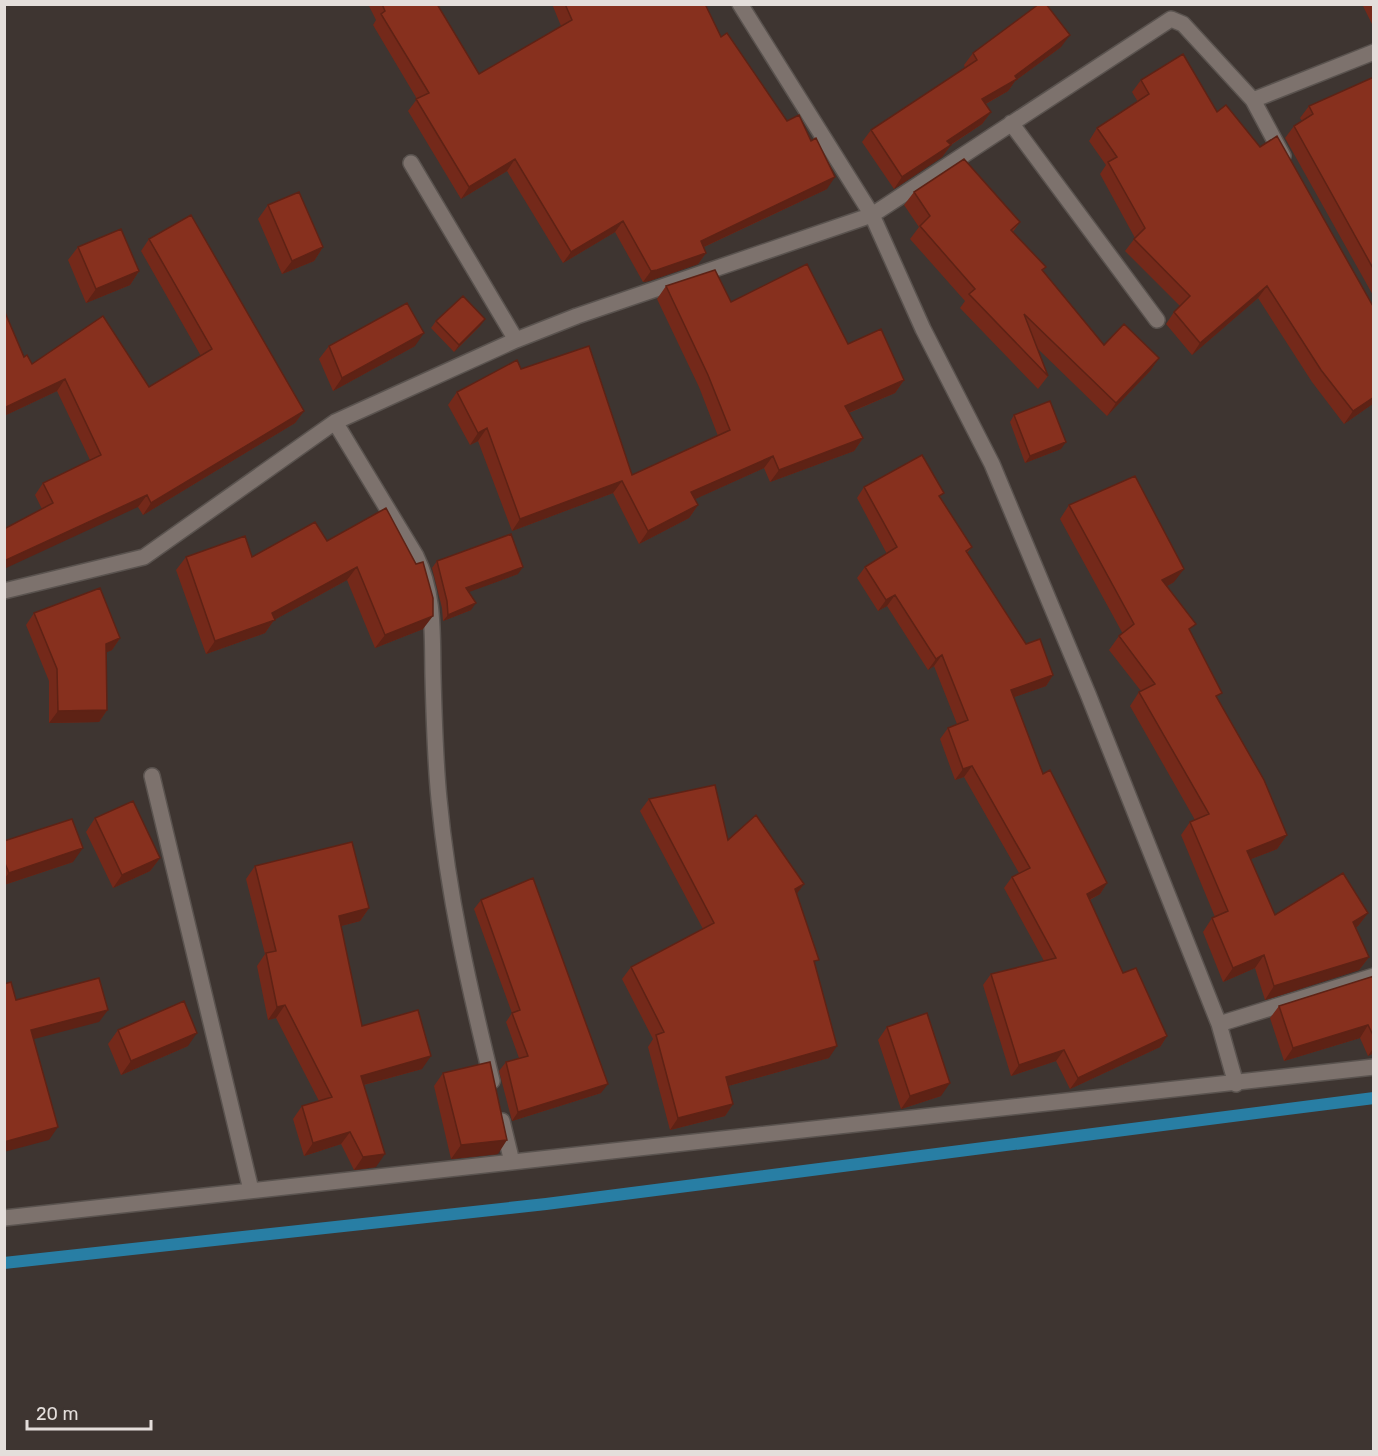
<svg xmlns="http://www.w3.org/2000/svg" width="1378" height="1456" viewBox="0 0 1378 1456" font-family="Rubik,sans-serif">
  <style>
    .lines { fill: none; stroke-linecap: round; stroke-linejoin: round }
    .stream { stroke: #287ea4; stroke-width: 12 }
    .minor-casing { stroke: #5a534f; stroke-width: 18 }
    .minor { stroke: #7d726d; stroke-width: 15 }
    .wall { fill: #74291a }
    .shaded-wall { fill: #5e2215 }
    .building { fill: #87301e; stroke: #5e2215; stroke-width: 1.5 }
  </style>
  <rect width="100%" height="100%" fill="#3e3531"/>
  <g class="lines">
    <!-- stream -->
    <path class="stream" d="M4 1263 546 1204 1374 1098"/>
    <!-- minor casing -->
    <g class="minor-casing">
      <path id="minor" d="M1253 100 1283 156
        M1011 123 1157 320
        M411 163 516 340
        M335 422 416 556C435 595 432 634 433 676 434 717 435 758 439 799 448 895 469 987 492 1081
        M4 591 144 557 335 422 516 340 577 316 872 215 740 4
        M152 776 251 1190
        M1219 1024 1374 976
        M1236 1084 1219 1024 1088 694 992 464 923 329 872 215 1171 19 1183 24 1253 100 1374 52
        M502 1121 512 1162
        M4 1218 1374 1067"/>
    </g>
    <!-- minor -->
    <use href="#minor" class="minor"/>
  </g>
  <!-- wall -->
  <path class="wall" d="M368 4H437L479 74 561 26 552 4H705L721 37 827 189 704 247 706 253 698 264 649 281 643 282 615 232 563 263 507 171 461 199 408 111 417 99 373 25 376 20Z
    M1362 4H1374V28Z
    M1061 47 1015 81 1008 91 986 104 991 112 982 124 951 145 942 157 894 189 862 142 871 130 965 68 964 65 973 53Z
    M1374 77V297L1285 138 1294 126 1302 121 1300 118 1309 106Z
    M1141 80 1217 112 1374 308V403L1344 424 1312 382 1258 298 1192 355 1166 324 1174 312 1180 306 1125 251 1135 238 1100 174 1106 165 1089 141 1097 128 1138 102 1132 92Z
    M914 192 1020 222 1013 232 1046 267 1043 271 1104 345 1159 358 1150 371 1107 416 1038 349 1048 376 1038 389 960 308 965 301 910 239 919 227 904 205Z
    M268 205 323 247 314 261 282 274 258 219Z
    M149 239 304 411 295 423 143 515 138 507 42 509 35 495 43 483 90 460 57 391 4 416V310L24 357 32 364 149 387 201 356 141 251Z
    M78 247 139 271 130 285 86 303 68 260Z
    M666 286 731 302 848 344 904 380 895 393 849 413 863 438 854 451 770 482 764 468 695 499 698 505 689 518 639 544 613 493 512 531 478 441 470 445 448 405 457 392 632 475 718 436 699 387 657 299Z
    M485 319 480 326 454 352 431 328 436 321Z
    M329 346H415L333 391 319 359Z
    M1014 415 1061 449 1025 463 1010 422Z
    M864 487 940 498 972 547 967 553 1026 644 1053 675 1046 686 1014 697 1043 774 1107 883 1100 894 1090 900 1123 973 1167 1036 1160 1047 1070 1089 1056 1061 1011 1076 983 985 991 974 1044 961 1004 888 1012 877 1019 873 964 777 955 780 940 739 948 728 957 724 934 666 928 670 887 606 878 611 857 578 865 567 887 554 857 498Z
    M1069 505 1174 582 1167 586 1190 632 1218 699 1287 835 1277 849 1251 859 1275 915 1368 913 1358 926 1356 927 1369 957 1359 970 1265 1000 1255 968 1223 982 1203 932 1212 918 1215 917 1181 835 1190 822 1195 820 1130 706 1139 692 1141 691 1109 650 1119 636 1123 634 1060 519Z
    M386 508 423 629 375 648 347 580 274 620 265 633 206 654 176 570 186 557H252L327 541Z
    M437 561 518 574 468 592 471 610 443 621 442 608 432 568Z
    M34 613 120 638 112 650 106 652 107 710 99 722 49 723V681L26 625Z
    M649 799 728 840 804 884 797 893 815 965 829 1058 728 1086 733 1104 725 1116 670 1130 648 1047 653 1039 622 979 631 967 703 929 640 811Z
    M95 818 160 858 150 871 113 888 86 832Z
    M4 841 73 862 4 885Z
    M255 866 369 908 360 921 341 926 362 1026 422 1069 364 1085 376 1167 354 1170 341 1144 304 1156 293 1119 302 1106 319 1101 276 1018 268 1020 257 966 265 954 246 879Z
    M481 900 601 1093 512 1121 499 1071 506 1062 519 1058 506 1022 512 1013 474 909Z
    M1374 976V1053L1368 1056 1360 1038 1284 1061 1270 1018 1279 1006Z
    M887 1027 941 1096 901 1109 878 1040Z
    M118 1030 188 1046 121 1075 108 1044Z
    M443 1073 498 1154 451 1159 434 1086Z"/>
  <!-- shaded-wall -->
  <path class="shaded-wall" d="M1070 35 1061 47 1015 81 1008 91 973 111 982 99Z
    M991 112 982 124 938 153 947 141Z
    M951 145 942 157 894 189 902 177Z
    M515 159 507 171 461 199 469 187Z
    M835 177 827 189 693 252 701 241Z
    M623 221 615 232 563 263 571 252Z
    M323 247 314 261 282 274 292 261Z
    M706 253 698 264 649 281 643 282 651 271Z
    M139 271 130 285 86 303 96 289Z
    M1267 286 1258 298 1192 355 1200 343Z
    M485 319 480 326 454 352 459 345Z
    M424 333 415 346 333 391 342 378Z
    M1159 358 1150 371 1107 416 1116 403Z
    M65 379 57 391 4 416V408Z
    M904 380 895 393 836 418 845 406Z
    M1374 397V403L1344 424 1353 411Z
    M304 411 295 423 143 515 151 503Z
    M487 428 478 441 470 445 478 433Z
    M863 438 854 451 770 482 779 470Z
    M1066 442 1061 449 1025 463 1030 456Z
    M773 456 764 468 682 505 691 492Z
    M622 481 613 493 512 531 520 519Z
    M147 495 138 507 4 569V561Z
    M698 505 689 518 639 544 648 531Z
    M357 567 347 580 274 620 265 633 206 654 215 641 272 613Z
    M523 567 518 574 461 595 466 588Z
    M1184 569 1174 582 1153 594 1162 580Z
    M895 595 887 606 878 611 886 600Z
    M476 603 471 610 443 621 448 615Z
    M433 616 423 629 375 648 385 635Z
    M120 638 112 650 98 656 106 644Z
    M942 655 934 666 928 670 936 659Z
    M1053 675 1046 686 1003 701 1011 690Z
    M107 710 99 722 49 723 58 711Z
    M972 766 964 777 955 780 963 769Z
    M1287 835 1277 849 1238 864 1247 851Z
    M83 848 73 862 4 885V879L9 873Z
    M160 858 150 871 113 888 122 875Z
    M1107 883 1100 894 1079 905 1087 894Z
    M804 884 795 896V889Z
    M369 908 360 921 330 929 339 916Z
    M1368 913 1358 926 1344 935 1353 922Z
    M1264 955 1255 968 1223 982 1233 968Z
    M1369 957 1359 970 1265 1000 1274 986Z
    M285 1005 276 1018 268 1020 277 1007Z
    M108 1010 99 1022 23 1042 31 1030Z
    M1368 1025 1360 1038 1284 1061 1293 1048Z
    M197 1033 188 1046 121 1075 131 1061Z
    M1167 1036 1160 1047 1070 1089 1078 1078Z
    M837 1046 829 1058 717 1089 726 1077Z
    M1374 1047V1053L1368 1056Z
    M1064 1050 1056 1061 1011 1076 1019 1065Z
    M431 1056 422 1069 352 1088 361 1076Z
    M950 1083 941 1096 901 1109 910 1096Z
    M608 1084 601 1093 512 1121 518 1112Z
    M733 1104 725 1116 670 1130 678 1118Z
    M58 1127 49 1140 4 1152V1142Z
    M350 1132 341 1144 304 1156 313 1143Z
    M507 1140 498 1154 451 1159 461 1145Z
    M385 1154 376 1167 354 1170 363 1157Z"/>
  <!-- building -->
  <path class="building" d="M382 4H437L479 74 572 20 565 4H705L721 37 727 33 787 121 799 115 811 141 816 138 835 177 701 241 706 253 657 270 651 271 623 221 571 252 515 159 469 187 416 99 429 93 381 14 385 11Z
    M1039 4H1046L1070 35 1015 76 1017 79 982 99 991 112 947 141 951 145 902 177 871 130 977 60 973 53Z
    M1183 54 1217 112 1226 105 1260 147 1277 136 1374 308V397L1353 411 1321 370 1267 286 1200 343 1174 312 1190 296 1134 239 1145 228 1108 162 1117 157 1097 128 1149 94 1141 80Z
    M1374 77V270L1294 126 1313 114 1309 106Z
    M964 159 1020 222 1011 230 1046 267 1042 270 1104 345 1124 324 1159 358 1116 403 1024 314 1048 376 969 294 975 289 920 226 930 216 914 192Z
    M299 192 323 247 292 261 268 205Z
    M191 215 304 411 151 503 147 495 4 561V529L53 503 43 483 101 455 65 379 4 408V310L24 357 27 355 32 364 103 316 149 387 212 349 149 239Z
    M121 229 139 271 96 289 78 247Z
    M807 264 848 344 881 329 904 380 845 406 863 438 779 470 773 456 691 492 698 505 648 531 622 481 520 519 487 428 478 433 457 392 517 360 521 369 589 346 632 475 730 430 708 375 666 286 715 270 731 302Z
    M463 296 485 319 459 345 436 321Z
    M407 303 424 333 342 378 329 346Z
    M1050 401 1066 442 1030 456 1014 415Z
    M922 455 944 493 939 496 972 547 966 551 1026 644 1040 639 1053 675 1011 690 1043 774 1050 770 1107 883 1087 894 1123 973 1136 968 1167 1036 1078 1078 1064 1050 1019 1065 991 974 1056 958 1012 877 1030 868 972 766 963 769 948 728 968 720 942 655 936 659 895 595 886 600 865 567 897 547 864 487Z
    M1135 476 1184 569 1162 580 1196 624 1189 629 1222 693 1216 696 1264 780 1287 835 1247 851 1275 915 1343 873 1368 913 1353 922 1369 957 1274 986 1264 955 1233 968 1212 918 1228 911 1190 822 1209 814 1139 692 1155 684 1119 636 1134 624 1069 505Z
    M386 508 416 564 423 562 433 598V616L385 635 357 567 272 613 275 620 215 641 186 557 245 536 252 557 315 522 327 541Z
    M511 534 523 567 466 588 476 603 448 615 447 601 437 561Z
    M100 588 120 638 106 644 107 710 58 711 57 669 34 613Z
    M715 785 728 840 756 815 804 884 795 889 819 960 814 961 837 1046 726 1077 733 1104 678 1118 656 1035 664 1032 631 967 714 923 649 799Z
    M133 801 160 858 122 875 95 818Z
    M72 819 83 848 9 873 4 861V841Z
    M352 842 369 908 339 916 362 1026 418 1010 431 1056 361 1076 385 1154 363 1157 350 1132 313 1143 302 1106 332 1097 285 1005 277 1007 266 953 276 951 255 866Z
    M533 878 608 1084 518 1112 506 1062 528 1056 512 1013 520 1010 481 900Z
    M1374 976V1037L1368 1025 1293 1048 1279 1006Z
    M99 978 108 1010 31 1030 58 1127 4 1142V984L11 982 16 1000Z
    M184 1001 197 1033 131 1061 118 1030Z
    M927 1013 950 1083 910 1096 887 1027Z
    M490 1062 507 1140 461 1145 443 1073Z"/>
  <!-- border -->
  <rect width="1378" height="1456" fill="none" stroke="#e4dedb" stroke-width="12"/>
  <!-- scale -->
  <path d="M27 1420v9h124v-9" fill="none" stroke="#e4dedb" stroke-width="3"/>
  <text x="36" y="1420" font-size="18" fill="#e4dedb" stroke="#3e3531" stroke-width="4.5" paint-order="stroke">20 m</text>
</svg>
